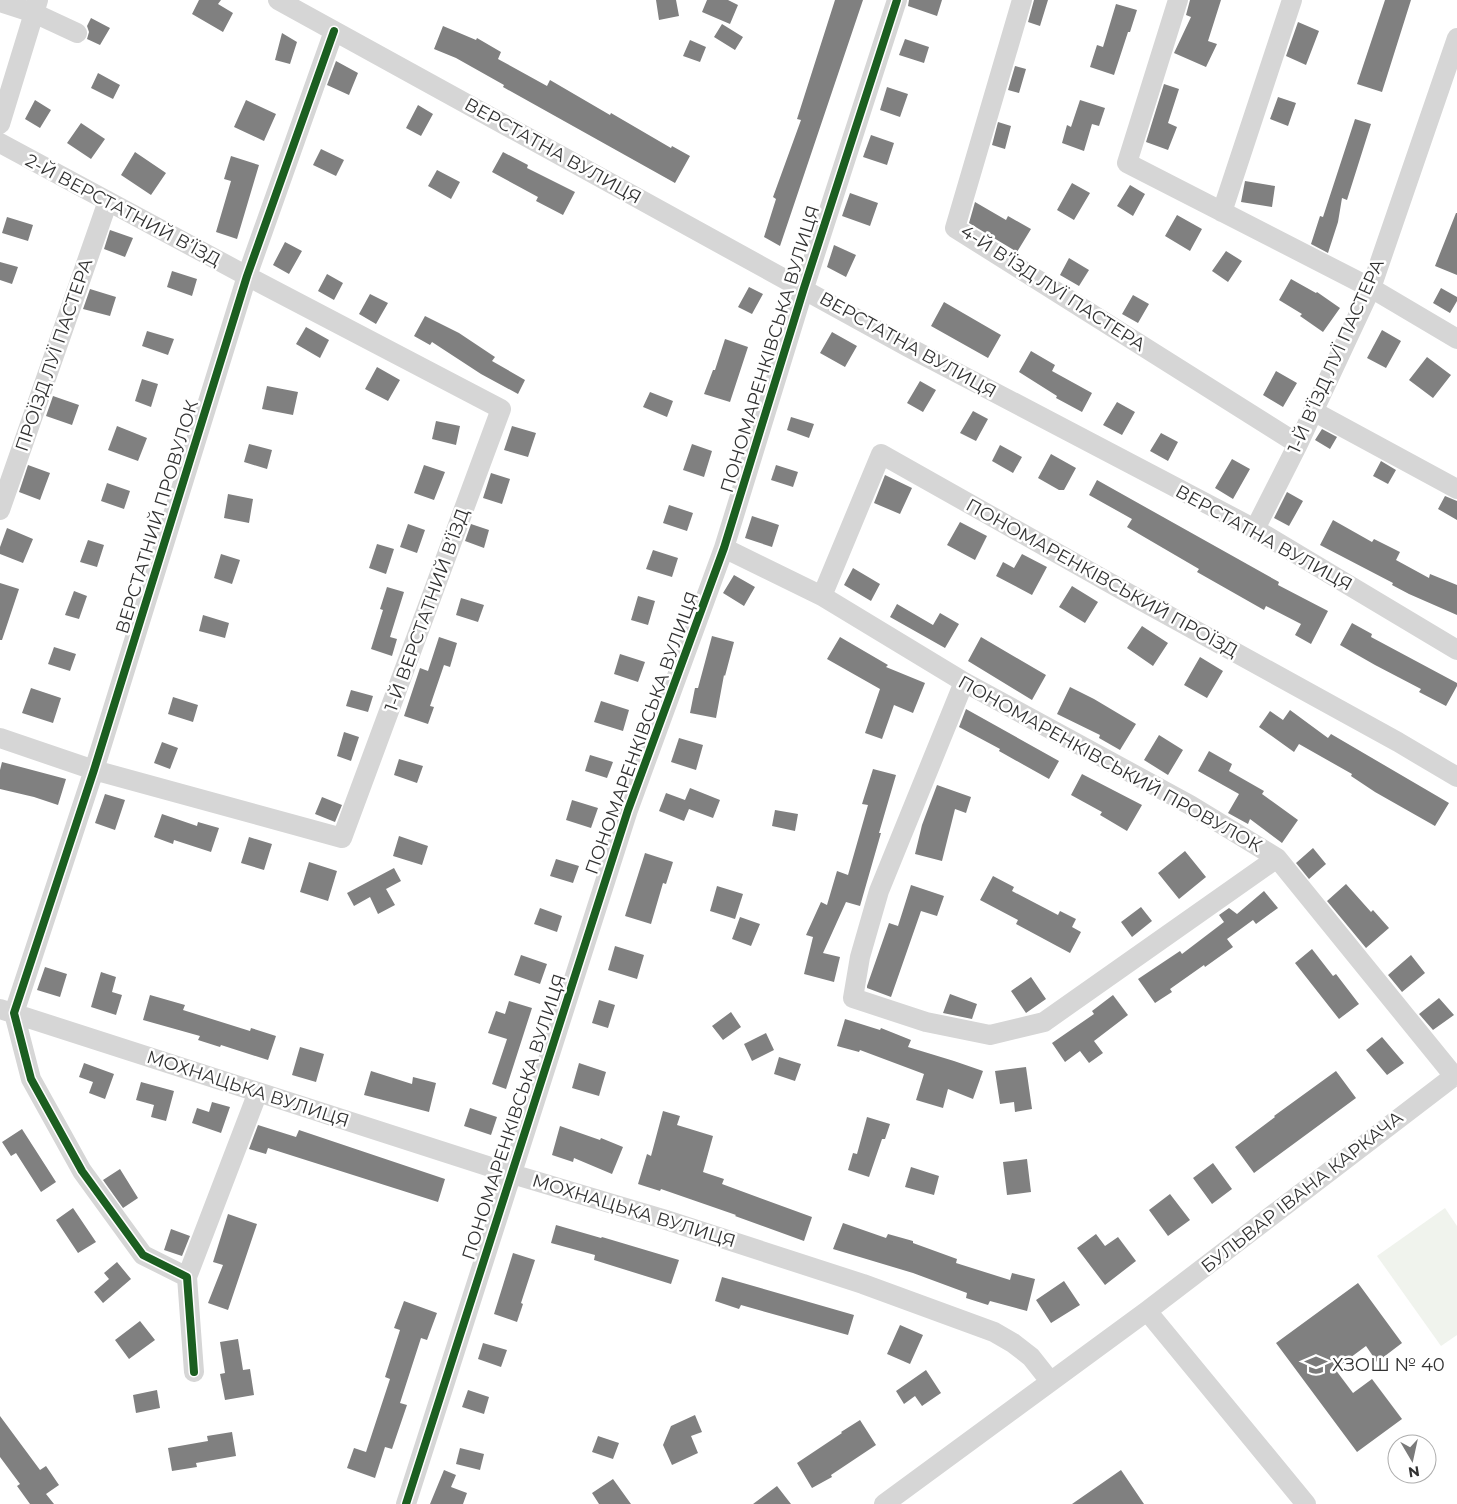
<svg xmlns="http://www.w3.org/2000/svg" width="1457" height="1504" viewBox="0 0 1457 1504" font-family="Montserrat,sans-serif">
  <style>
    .green { fill: #f0f3ed }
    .building { fill: #808080 }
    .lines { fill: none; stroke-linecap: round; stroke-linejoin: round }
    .minor { stroke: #d6d6d6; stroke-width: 20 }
    .cycleway-casing { stroke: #fff; stroke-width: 11 }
    .cycleway { stroke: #1b5e20; stroke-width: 8 }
    .labels { text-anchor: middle; stroke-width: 5; stroke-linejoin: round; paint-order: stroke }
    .street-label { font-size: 18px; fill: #323232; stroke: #fff }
    .poi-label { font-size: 18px; fill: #323232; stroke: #fff; text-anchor: start }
  </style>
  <rect width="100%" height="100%" fill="#fff"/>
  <!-- green -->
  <path class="green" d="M1445 1208 1457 1226V1335L1441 1346 1377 1256Z"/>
  <!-- building -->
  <path class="building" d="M199 0H221L218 4 233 13 223 32 192 14Z
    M656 0H676L679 16 659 20Z
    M707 0H728L738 5 730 24 702 12Z
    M835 0H863L780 246 764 237 776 199 773 197 801 120 797 119Z
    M909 0H942L937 16 908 6Z
    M1034 0H1048L1040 26 1028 22Z
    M1190 0H1221L1208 41 1217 44 1206 67 1174 53 1191 17 1186 15Z
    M1385 0H1411L1382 92 1357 84Z
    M1116 4 1137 10 1130 32H1128L1114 75 1090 67 1097 45 1103 47Z
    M91 18 110 28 100 45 87 39 89 32 87 26Z
    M1298 22 1319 31 1306 65 1286 56Z
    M722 24 743 37 735 50 714 37Z
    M443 26 476 40 477 38 501 52 498 59 547 86 550 80 610 115 611 113 671 148 672 146 690 156 675 183 503 87 504 85 456 58 434 49Z
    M282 33 297 42 290 64 275 60Z
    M905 39 929 47 924 63 899 55Z
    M690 40 706 47 700 62 683 56Z
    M336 61 358 73 349 95 327 85Z
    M1015 66 1026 69 1019 93 1008 90Z
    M98 73 120 85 113 99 91 88Z
    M1164 84 1179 89 1168 123 1177 127 1168 150 1146 142Z
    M887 87 908 94 900 117 880 110Z
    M1278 97 1296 103 1288 126 1270 119Z
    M35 100 51 110 40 128 25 119Z
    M246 100 276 114 264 141 234 127Z
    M1080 100 1105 108 1099 126 1092 124 1084 151 1062 143 1067 125 1071 127Z
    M418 105 433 114 421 136 406 128Z
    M1355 119 1371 124 1347 200 1342 198 1338 222 1328 253 1311 244 1320 216 1323 217Z
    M998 122 1011 126 1005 149 992 145Z
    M81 123 105 139 91 159 67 143Z
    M871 135 894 143 887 165 863 157Z
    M321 149 344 160 336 176 313 165Z
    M135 152 166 173 151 195 121 175Z
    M503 152 528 165 527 168 575 192 563 215 536 201 538 197 492 172Z
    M231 156 259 165 237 239 216 232 231 181 224 179Z
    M437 170 460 182 451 199 428 186Z
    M1245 181 1275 186 1272 207 1241 202Z
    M1072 183 1090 193 1074 220 1057 210Z
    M1130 185 1145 194 1133 216 1117 206Z
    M850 193 878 203 870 226 842 216Z
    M975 202 1006 220 1008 216 1031 229 1017 252 969 223Z
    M1456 213H1457V275L1435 266Z
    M1177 215 1202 229 1190 251 1165 236Z
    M7 217 33 225 28 241 2 233Z
    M110 230 133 238 125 257 104 249Z
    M285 242 302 251 289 274 273 265Z
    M834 245 856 255 846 277 827 267Z
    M1226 251 1242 261 1228 282 1212 271Z
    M1069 258 1089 270 1079 286 1060 275Z
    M0 262 18 267 12 284 0 280Z
    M172 271 197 279 192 296 167 287Z
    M327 274 343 283 334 300 318 291Z
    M1291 279 1316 293 1317 292 1340 308 1323 332 1300 316 1302 314 1279 300Z
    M749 287 763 294 752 314 738 307Z
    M1441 288 1457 297V301L1450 313 1433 303Z
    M90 289 116 297 110 316 83 309Z
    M370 294 388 303 376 324 359 314Z
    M1133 295 1149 304 1138 323 1122 314Z
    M944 302 1001 335 988 358 931 326Z
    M425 316 459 333 495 357 492 361 525 380 518 394 481 374 432 342 430 345 414 336Z
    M306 327 329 340 320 358 296 344Z
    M1382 330 1401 341 1386 368 1367 358Z
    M147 331 174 339 168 355 142 346Z
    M832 332 857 346 845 367 820 353Z
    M725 339 748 347 730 402 704 394 713 370H715Z
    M1031 351 1055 365 1052 371 1092 393 1082 412 1056 398 1057 396 1019 372Z
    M1427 357 1451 375 1433 398 1409 380Z
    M377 367 400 380 388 401 365 389Z
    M1276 371 1297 383 1283 407 1263 395Z
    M142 379 158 384 151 407 135 401Z
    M920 381 936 390 923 412 907 403Z
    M267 386 298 392 293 415 262 409Z
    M650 392 673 401 667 417 643 407Z
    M53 396 79 405 72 425 46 416Z
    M1117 402 1135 412 1122 435 1103 425Z
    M973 411 988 419 976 441 960 433Z
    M791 417 814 424 809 438 787 430Z
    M436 421 460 426 456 445 432 439Z
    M117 426 147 438 138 461 108 450Z
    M512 426 536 433 528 457 504 450Z
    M1322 429 1337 437 1330 449 1315 440Z
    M1161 433 1178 442 1168 461 1150 451Z
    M249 444 272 450 267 469 244 462Z
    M692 444 712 451 704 477 683 470Z
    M1000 445 1022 457 1013 473 992 461Z
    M1051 454 1076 468 1064 490H1059L1038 478Z
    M1232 459 1250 469 1233 499 1215 488Z
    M1381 461 1396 470 1388 484 1373 476Z
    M28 465 50 473 40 500 19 492Z
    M424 465 445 472 434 500 414 493Z
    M776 465 798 472 793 487 771 480Z
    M491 473 510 479 502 504 483 498Z
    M885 475 912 488 900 514 874 503Z
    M1097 480 1279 582 1278 585 1328 611 1311 644 1295 635 1301 624 1266 606 1264 610 1197 572 1199 569 1127 527 1132 519 1089 495Z
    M107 483 130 491 124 509 101 501Z
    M1287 492 1303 501 1289 526 1274 518Z
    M228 494 253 499 249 523 224 518Z
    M1445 496 1457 501V520L1438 509Z
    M669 505 693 513 687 531 663 523Z
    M752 516 779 525 772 547 745 538Z
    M1333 520 1372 542 1374 539 1400 552 1396 560 1429 578 1430 574 1457 585V615L1409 594 1392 585 1393 583 1320 545Z
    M960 522 987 536 975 560 947 545Z
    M408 524 425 530 417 553 400 547Z
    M471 524 489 530 484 548 465 541Z
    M7 528 33 539 23 563 0 554V547Z
    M88 540 104 545 97 567 80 562Z
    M377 544 394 549 386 574 369 568Z
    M653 550 678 558 672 577 646 569Z
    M221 554 240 560 232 584 214 578Z
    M1022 554 1047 567 1032 595 996 576 1003 562 1014 568Z
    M853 568 880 584 871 601 844 585Z
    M734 575 755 587 744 606 723 593Z
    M0 583 19 589 2 640H0Z
    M1072 586 1098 602 1085 623 1059 607Z
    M387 587 404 592 390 637 397 639 392 656 371 649 383 610 380 609Z
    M74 591 87 596 79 619 65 615Z
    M638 596 655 601 648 625 631 620Z
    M461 598 484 605 478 622 456 615Z
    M897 604 933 625 940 613 959 624 945 648 890 617Z
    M203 615 229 623 225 638 199 631Z
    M1352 623 1372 634 1371 637 1457 683V686L1446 706 1419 692 1421 689 1375 665 1340 645Z
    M1142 626 1168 643 1153 666 1127 648Z
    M712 636 734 642 725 676 724 675 716 718 690 713 695 688H698Z
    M439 637 457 643 450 667 444 665 430 706 434 707 428 724 404 716 420 668 428 671Z
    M840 637 888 665 886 667 925 683 913 713 894 705 882 739 865 733 880 689 827 659Z
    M981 637 1046 675 1032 700 968 661Z
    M54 647 76 654 70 671 48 664Z
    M620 654 645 662 638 682 614 674Z
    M1200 657 1223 671 1207 698 1184 685Z
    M1070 687 1094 699 1136 724 1120 750 1099 738 1100 735 1057 714Z
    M31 688 61 698 53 723 22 713Z
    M351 690 373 696 368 712 346 706Z
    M173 697 198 705 193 722 168 714Z
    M601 701 629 710 623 731 594 722Z
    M966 709 1059 761 1049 779 999 751 1000 749 959 727Z
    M1290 710 1328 738 1331 734 1449 803 1435 826 1375 792 1351 776 1352 774 1299 744 1294 752 1259 727 1270 711 1283 720Z
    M344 732 359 737 351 761 337 756Z
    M1159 735 1183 750 1168 775 1144 760Z
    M679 738 703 745 696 770 671 762Z
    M162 742 178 748 170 769 154 763Z
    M1209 751 1232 764 1229 771 1264 791 1262 794 1298 820 1282 843 1250 819 1248 824 1228 813 1239 794 1198 771Z
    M590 755 613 762 607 778 585 771Z
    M399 759 423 766 417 783 394 775Z
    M2 762 66 779 58 805 34 797 0 789V770Z
    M873 769 896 775 879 833H881L860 906 846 902 823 953 840 957 834 982 804 974 813 937 806 935 821 902 827 905 837 871 848 875 868 805 862 804Z
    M1082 774 1142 805 1127 831 1100 815 1102 812 1071 795Z
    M937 785 971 797 966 813 955 809 942 861 915 854 922 825Z
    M690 788 720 800 713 818 689 809 684 821 659 811 666 793 685 800Z
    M105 794 125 800 115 830 95 823Z
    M322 797 342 805 335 822 315 814Z
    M572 800 598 808 591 828 566 820Z
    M775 810 798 814 795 831 772 826Z
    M162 814 197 826 198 822 219 828 211 852 174 840 173 844 154 837Z
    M399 836 428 846 422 865 393 856Z
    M249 837 272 844 264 870 241 863Z
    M1313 848 1326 864 1309 879 1296 863Z
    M1185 851 1206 877 1179 899 1158 873Z
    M645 853 673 862 666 884 663 883 651 924 625 916Z
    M556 859 579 866 573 883 550 876Z
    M309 862 337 871 328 901 300 892Z
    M394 868 401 881 386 889 395 905 378 914 370 897 354 906 347 893Z
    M993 876 1014 887 1012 891 1058 915 1060 911 1076 919 1072 927 1081 932 1070 953 1016 924 1018 920 980 900Z
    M1346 884 1371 912 1373 910 1389 928 1366 948 1327 901Z
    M911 885 944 896 937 916 921 911 891 997 867 988V986L889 923 898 926Z
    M717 886 743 894 735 919 710 911Z
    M1264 891 1278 908 1256 924 1253 920 1227 939 1233 947 1205 967 1204 965 1170 989 1172 992 1155 1003 1138 979 1180 951 1182 954 1224 922 1219 915 1229 908 1237 914Z
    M1141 907 1152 921 1132 937 1121 922Z
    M540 908 562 916 557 932 534 924Z
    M740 917 760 924 751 946 732 939Z
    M615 946 644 955 637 979 608 970Z
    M1312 949 1333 976 1336 974 1359 1004 1339 1019 1295 963Z
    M521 955 547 964 540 984 514 975Z
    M1411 955 1425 973 1402 992 1388 975Z
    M45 967 67 974 60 997 37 990Z
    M101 972 116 977 112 992 122 995 116 1015 91 1007Z
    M1031 977 1046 999 1026 1013 1011 991Z
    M950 994 977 1004 972 1019 943 1013Z
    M150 995 185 1005 183 1010 250 1031 251 1028 276 1036 268 1060 221 1045 220 1047 198 1040 200 1036 143 1020Z
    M1113 995 1128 1015 1094 1041 1103 1053 1089 1063 1080 1051 1065 1062 1052 1043 1094 1014 1092 1011Z
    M1439 998 1454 1015 1433 1030 1419 1014Z
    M599 1000 615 1005 608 1028 592 1023Z
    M509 1001 532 1008 506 1089 492 1084 507 1039 488 1033 496 1011 505 1014Z
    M731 1012 741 1027 723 1040 712 1026Z
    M845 1019 880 1030 881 1028 911 1040 908 1047 954 1061 983 1071 973 1099 948 1089 943 1108 916 1100 924 1074 860 1050 859 1052 837 1046Z
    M766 1033 774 1050 752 1061 744 1044Z
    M1382 1037 1404 1063 1387 1075 1366 1050Z
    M300 1047 324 1054 316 1082 292 1075Z
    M779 1057 801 1064 795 1081 774 1074Z
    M84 1063 114 1074 105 1099 89 1093 93 1082 79 1077Z
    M579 1063 606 1072 599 1096 572 1088Z
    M1026 1067 1032 1109 1015 1112 1014 1102 1000 1104 995 1071Z
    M371 1071 412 1084 413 1077 436 1083 429 1112 364 1095Z
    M1336 1071 1356 1098 1254 1173 1235 1147 1275 1117 1274 1116Z
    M141 1082 174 1091 166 1121 151 1117 154 1105 136 1100Z
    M212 1102 230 1107 221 1133 192 1123 197 1108 209 1112Z
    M470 1108 497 1117 491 1135 464 1126Z
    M663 1111 680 1116 677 1125 713 1136 703 1172 724 1179 722 1184 812 1217 804 1241 735 1216 736 1215 661 1189 660 1191 638 1184 647 1154 651 1156Z
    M867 1117 890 1124 885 1139H882L869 1177 848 1170 853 1153 857 1154Z
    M258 1125 296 1137 299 1130 445 1179 438 1202 268 1148 266 1154 249 1149Z
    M560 1126 600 1140 601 1138 623 1147 612 1174 574 1158 573 1162 552 1155Z
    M22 1129 56 1182 41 1192 16 1153 11 1156 2 1142Z
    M1027 1159 1031 1192 1007 1195 1003 1162Z
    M1213 1163 1232 1189 1212 1204 1193 1178Z
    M911 1167 939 1176 934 1195 905 1187Z
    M120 1169 138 1198 123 1208 103 1180Z
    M1170 1194 1190 1220 1168 1236 1149 1210Z
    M73 1208 96 1242 78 1253 56 1220Z
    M228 1214 257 1224 228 1310 208 1303 223 1265 213 1262Z
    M843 1223 886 1238 888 1234 913 1241V1243L957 1259 956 1263 1010 1280 1012 1273 1035 1279 1027 1311 990 1301 988 1305 966 1298 967 1293 913 1273 833 1249Z
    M556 1225 601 1238 602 1237 679 1260 671 1284 594 1260 595 1255 551 1243Z
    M171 1229 190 1236 182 1256 164 1250Z
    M1096 1234 1105 1246 1118 1237 1136 1261 1105 1285 1077 1248Z
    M513 1253 535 1260 521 1303 523 1304 517 1322 494 1314Z
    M117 1262 131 1279 103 1303 94 1292 109 1279 104 1273Z
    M722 1277 854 1315 848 1335 741 1305 739 1309 715 1301Z
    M1064 1281 1080 1305 1051 1323 1036 1300Z
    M1358 1283 1402 1343 1377 1362 1366 1346 1335 1369 1353 1393 1372 1379 1402 1419 1357 1452 1276 1343Z
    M404 1301 437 1313 427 1340 421 1338 400 1403 407 1405 392 1449 385 1447 375 1478 347 1468 354 1448 366 1452 390 1379 385 1377 400 1330 394 1328Z
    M140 1321 155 1340 129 1359 115 1340Z
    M900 1325 923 1335 910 1364 887 1354Z
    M238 1339 243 1370 250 1369 254 1395 225 1400 220 1374 225 1373 220 1342Z
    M483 1343 507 1350 501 1367 478 1359Z
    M926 1370 941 1393 922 1406 915 1396 904 1404 896 1391Z
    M157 1390 160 1408 136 1413 133 1395Z
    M468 1390 489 1397 484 1414 462 1407Z
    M695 1415 702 1432 691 1436 698 1453 672 1465 663 1445 671 1426Z
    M0 1416 40 1470 46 1466 59 1485 46 1494 54 1504H30L17 1486 20 1484 0 1457Z
    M860 1420 876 1445 831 1475 832 1477 812 1488 797 1463 842 1433 841 1432Z
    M232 1432 236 1456 196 1463 197 1467 172 1471 168 1448 208 1441 207 1436Z
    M598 1436 619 1443 613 1459 592 1452Z
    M460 1448 484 1454 480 1470 456 1464Z
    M444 1470 456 1475 451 1487 467 1493 463 1504H430Z
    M1121 1470 1144 1504H1072Z
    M613 1479 631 1504H599L592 1493Z
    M777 1486 791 1504H753Z"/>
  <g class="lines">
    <!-- minor -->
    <path class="minor" d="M278 0 908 347 1255 529 1457 650
      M1022 0 955 228 1298 444
      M1178 0 1127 163 1371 288 1457 339
      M0 2 34 13 77 33
      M0 124 38 0
      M0 143 247 276 501 409 342 838 94 770 0 738
      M1222 212 1292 0
      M1313 411 1457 489
      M0 510 108 201
      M1255 529 1298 444 1371 288 1457 38
      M724 548 822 596 964 682 1190 805 1277 858 1454 1076
      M822 596 881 454 1133 596 1398 742 1457 777
      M964 682 879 891 860 957 853 998 926 1022 990 1035 1044 1022 1277 858
      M0 1009 512 1174 663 1219 863 1284 994 1332 1013 1343 1031 1357 1050 1381
      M187 1277 258 1092
      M1147 1311 1306 1504
      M194 1372 187 1277 143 1255 82 1171 31 1079 14 1013 94 770 247 276 334 31
      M406 1504 628 810 724 548 804 288 897 0
      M884 1504 1147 1311 1457 1074"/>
    <!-- cycleway casing -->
    <g class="cycleway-casing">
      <path id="cycleway" d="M194 1372 187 1277 143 1255 82 1171 31 1079 14 1013 94 770 247 276 334 31
        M406 1504 628 810 724 548 804 288 897 0"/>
    </g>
    <!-- cycleway -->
    <use href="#cycleway" class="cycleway"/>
  </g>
  <!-- icons -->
  <defs>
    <g id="school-bare" transform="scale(1.725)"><path d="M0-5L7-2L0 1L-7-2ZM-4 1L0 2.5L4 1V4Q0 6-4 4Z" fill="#7a7a7a" stroke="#fff" stroke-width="2.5" paint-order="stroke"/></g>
  </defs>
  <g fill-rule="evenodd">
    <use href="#school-bare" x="1316" y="1365"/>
  </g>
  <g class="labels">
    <!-- street labels -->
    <g class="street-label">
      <text transform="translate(553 151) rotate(29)" y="6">ВЕРСТАТНА ВУЛИЦЯ</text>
      <text transform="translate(123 210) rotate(28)" y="6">2-Й ВЕРСТАТНИЙ В’ЇЗД</text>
      <text transform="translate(1053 288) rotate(33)" y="6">4-Й В’ЇЗД ЛУЇ ПАСТЕРА</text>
      <text transform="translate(908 345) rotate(29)" y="6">ВЕРСТАТНА ВУЛИЦЯ</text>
      <text transform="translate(770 349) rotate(-73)" y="6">ПОНОМАРЕНКІВСЬКА ВУЛИЦЯ</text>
      <text transform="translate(54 355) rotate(-71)" y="6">ПРОЇЗД ЛУЇ ПАСТЕРА</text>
      <text transform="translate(1336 356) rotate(-66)" y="6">1-Й В’ЇЗД ЛУЇ ПАСТЕРА</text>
      <text transform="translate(157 517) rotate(-73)" y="6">ВЕРСТАТНИЙ ПРОВУЛОК</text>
      <text transform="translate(1264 538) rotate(29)" y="6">ВЕРСТАТНА ВУЛИЦЯ</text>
      <text transform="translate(1102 578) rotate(29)" y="6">ПОНОМАРЕНКІВСЬКИЙ ПРОЇЗД</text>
      <text transform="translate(427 610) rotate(-70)" y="6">1-Й ВЕРСТАТНИЙ В’ЇЗД</text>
      <text transform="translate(642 733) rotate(-70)" y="6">ПОНОМАРЕНКІВСЬКА ВУЛИЦЯ</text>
      <text transform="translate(1110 764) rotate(29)" y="6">ПОНОМАРЕНКІВСЬКИЙ ПРОВУЛОК</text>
      <text transform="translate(248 1089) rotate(18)" y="6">МОХНАЦЬКА ВУЛИЦЯ</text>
      <text transform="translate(514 1117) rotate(-72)" y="6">ПОНОМАРЕНКІВСЬКА ВУЛИЦЯ</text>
      <text transform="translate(1302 1192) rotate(-38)" y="6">БУЛЬВАР ІВАНА КАРКАЧА</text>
      <text transform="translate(634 1211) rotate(17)" y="6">МОХНАЦЬКА ВУЛИЦЯ</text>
    </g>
    <!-- poi labels -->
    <g class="poi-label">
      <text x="1332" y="1371">ХЗОШ № 40</text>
    </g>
  </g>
  <!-- north arrow -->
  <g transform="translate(1412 1459) rotate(171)"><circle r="24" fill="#ffffff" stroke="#adadad"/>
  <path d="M0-4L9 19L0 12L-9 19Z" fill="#7a7a7a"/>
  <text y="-8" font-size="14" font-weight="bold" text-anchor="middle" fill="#323232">N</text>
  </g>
</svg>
